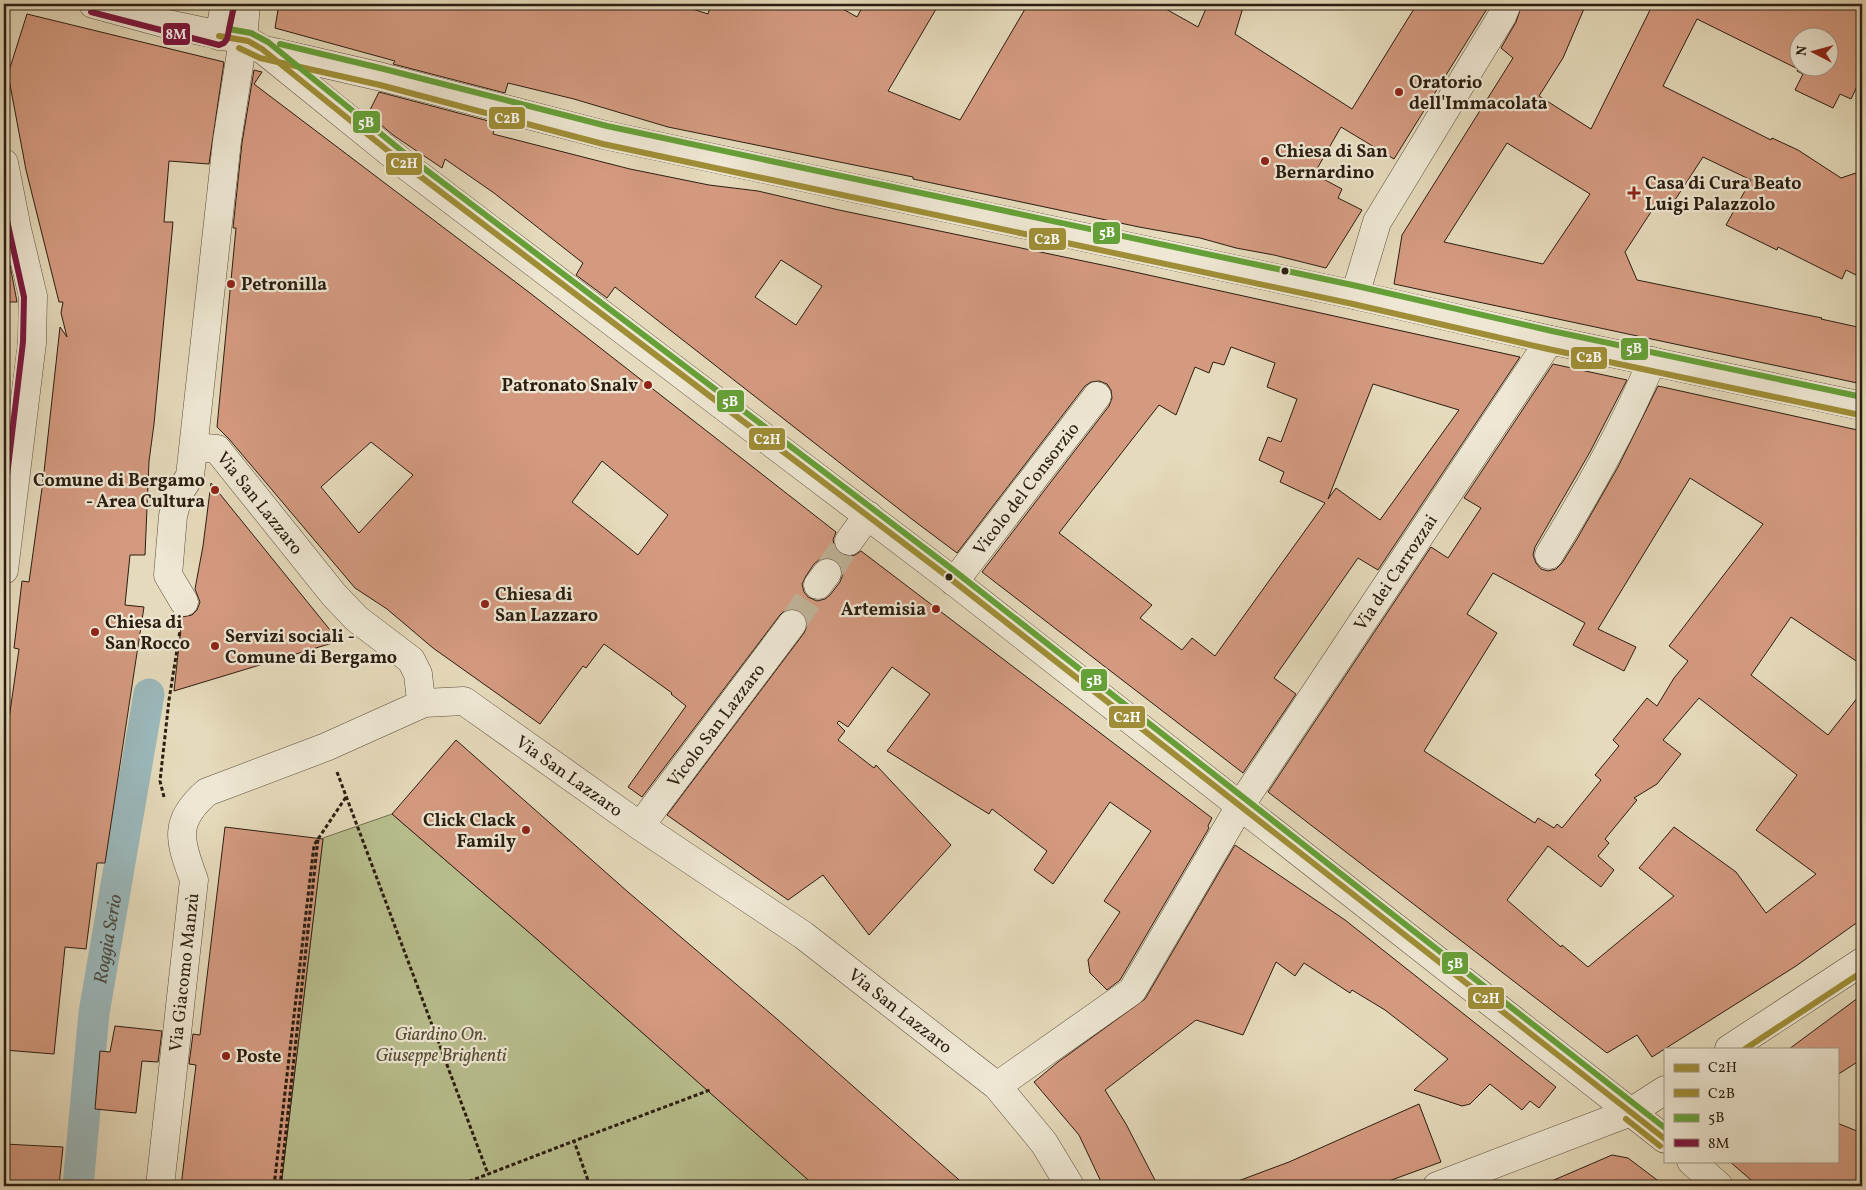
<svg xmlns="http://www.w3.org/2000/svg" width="1866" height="1190" viewBox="0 0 1866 1190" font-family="Vollkorn,serif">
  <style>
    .green { fill: #b8be8d; stroke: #726e4e }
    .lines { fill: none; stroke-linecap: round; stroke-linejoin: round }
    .canal { stroke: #9bb8bb; stroke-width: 31 }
    .building { fill: #d49a80; stroke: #2b1d10; fill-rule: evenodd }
    .minor-tunnel { stroke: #c0b499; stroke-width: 28; stroke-dasharray: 28 14; stroke-linecap: butt }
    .minor-casing { stroke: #5a4c3b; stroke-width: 29 }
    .path { stroke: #2b1d10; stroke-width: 3; stroke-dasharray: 4 2.5; stroke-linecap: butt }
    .minor { stroke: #eee7d3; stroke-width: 28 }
    .bus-1-casing { stroke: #eee7d3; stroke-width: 10 }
    .bus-2-casing { stroke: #eee7d3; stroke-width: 10 }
    .bus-3-casing { stroke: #eee7d3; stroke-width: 10 }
    .bus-4-casing { stroke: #eee7d3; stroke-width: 10 }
    .bus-1 { stroke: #9f8e37; stroke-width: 6 }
    .bus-2 { stroke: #9f8e37; stroke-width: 6 }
    .bus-3 { stroke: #66a038; stroke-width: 6 }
    .bus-4 { stroke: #7b163e; stroke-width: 6 }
    .poi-dot { fill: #8f2418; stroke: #eee7d3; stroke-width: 2 }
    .bus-dot { fill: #2b1d10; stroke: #eee7d3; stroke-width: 2 }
    .labels { text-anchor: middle; stroke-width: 4.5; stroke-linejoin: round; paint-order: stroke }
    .poi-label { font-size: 18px; font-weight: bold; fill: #2b1d10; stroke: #eee7d3; text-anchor: start }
    .street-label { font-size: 18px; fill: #2b1d10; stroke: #eee7d3 }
    .park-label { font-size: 18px; font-style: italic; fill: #554d36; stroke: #eee7d3 }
    .water-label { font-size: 19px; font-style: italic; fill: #4d4c43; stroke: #eee7d3 }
    .line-badge { stroke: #eee7d3; stroke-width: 2 }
    .badge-label { font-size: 14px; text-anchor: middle; font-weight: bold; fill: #fff }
  </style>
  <rect width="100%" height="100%" fill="#e5dabb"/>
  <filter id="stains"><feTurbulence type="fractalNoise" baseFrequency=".004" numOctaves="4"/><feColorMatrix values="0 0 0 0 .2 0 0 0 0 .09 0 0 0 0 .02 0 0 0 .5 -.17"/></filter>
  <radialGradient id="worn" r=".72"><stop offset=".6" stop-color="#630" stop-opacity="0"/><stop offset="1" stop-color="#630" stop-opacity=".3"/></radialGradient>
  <!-- green -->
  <path class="green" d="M392 814 539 941 815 1186H281L323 838Z"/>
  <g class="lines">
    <!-- canal -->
    <path class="canal" id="s1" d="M78 1186 94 1013 149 694"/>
  </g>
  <!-- building -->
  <path class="building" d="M279 4H677L708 14 711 4H834L857 17 864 4H939L888 91 960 120 1028 4H1157L1198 27 1208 4H1244L1235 34 1352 109 1417 4H1490L1394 159 1341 127 1314 174 1342 189 1338 198 1362 210 1326 268 1274 255 1236 248 1200 238 1139 227 913 179V177L668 127 574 99 508 83 505 93 393 64 395 61 275 28Z
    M1522 4H1586L1563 58 1539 96 1591 129 1653 4H1862V76L1851 99 1840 94 1833 108 1795 90 1803 74 1797 71 1798 69 1697 19 1663 86 1771 140 1772 138 1798 150 1841 178 1862 171V218L1859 224 1862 233V278L1846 270 1842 279 1778 247 1777 250 1726 225 1751 180 1703 157 1671 206 1660 198 1625 252 1637 280 1822 318 1821 319 1862 328V384L1394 284 1402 235 1513 58 1501 48 1516 22ZM1798 38H1828V68H1798ZM1507 143 1590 194 1543 264 1444 242Z
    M27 14 224 62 209 164 169 161 164 222H173L154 424 149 461 145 555H130L125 605 144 607 105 863H97L86 949 65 947 54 1054 4 1050V754L19 649 14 648 22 581 29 582 43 481 60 327 67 337 61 313 63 302H59L26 170 8 74Z
    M254 70 262 72 254 84 530 293 836 532 833 540 835 548 839 553 848 557 855 555 861 551 1212 818 1208 826 1209 828 1120 980 1107 990 1090 973 1088 960 1120 912 1104 901 1151 831 1110 802 1053 884 1034 870 1047 851 992 809 989 814 887 751 930 694 892 667 848 727 839 721 837 723 845 731 838 740 874 768 876 765 951 845 869 935 823 875 788 900 667 815 804 633 807 626V618L801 611 794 609H786L780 615 642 797 628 787 686 706 671 694 672 693 604 644 586 668 583 666 540 724 433 648 387 609 355 588 229 439 217 427 236 228H233L242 143ZM371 442 413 475 359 533 321 487ZM602 461 668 515 638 555 572 502ZM821 558H829L837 561 841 566 843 574 840 582 830 595 825 599 817 601 808 597 804 592 802 584 806 576 814 564Z
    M379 92 496 123 493 134 630 169 709 185 758 191 839 210 1112 267 1520 357 1378 570 1358 558 1274 678 1296 694 1243 773 982 572 1109 406 1112 398 1111 390 1107 384 1099 381 1091 382 1085 386 957 553 913 520 615 287 607 298 576 275 583 263 494 193 445 159 442 168 393 135 368 114ZM781 260 822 286 796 325 755 297ZM1231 347 1275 363 1267 387 1297 399 1281 442 1268 437 1259 460 1284 472 1280 482 1325 503 1215 656 1192 638 1182 650 1140 618 1152 605 1059 533 1159 405 1176 415 1195 367 1209 373 1213 362 1224 365ZM1373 384 1459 410 1380 520 1336 488 1328 499Z
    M4 258 10 265 17 302H4Z
    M1553 364 1627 380 1590 452 1535 547 1533 555 1536 563 1541 569 1548 571 1556 569 1562 563 1577 539 1618 467 1658 386 1862 431V665L1791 617 1751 675 1828 735 1862 692V919L1796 966 1652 1057 1637 1035 1607 1053 1268 792 1431 547 1448 558 1481 508 1464 498ZM1690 478 1763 524 1669 646 1688 661 1674 678 1657 706 1647 698 1613 740 1619 746 1595 775 1601 780 1562 828 1557 824 1554 828 1538 818 1535 823 1424 751 1497 633 1467 614 1493 573 1585 623 1573 645 1624 671 1636 647 1598 629ZM1699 698 1797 775 1756 830 1816 874 1766 913 1736 872 1674 827 1639 868 1674 896 1588 967 1562 945 1561 947 1507 900 1548 846 1601 887 1614 870 1598 856 1609 843 1605 839 1637 800 1634 798 1657 784 1681 754 1663 740Z
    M211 483 339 641 174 691 182 617 192 615 197 610 200 602 195 589 203 546Z
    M456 740 628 892 777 1019 966 1186H815L539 941 392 814Z
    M225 827 323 839 281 1186H181L196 1065 189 1064 193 1034 200 1035Z
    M1235 845 1345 920 1556 1087 1539 1108 1530 1101 1522 1110 1490 1084 1470 1104 1462 1106 1414 1090 1448 1059 1385 1010 1352 990 1350 993 1304 963 1295 976 1276 962 1243 1035 1196 1020 1105 1090 1126 1124 1158 1186H1103L1079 1135 1034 1082 1058 1062 1145 999Z
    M1862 995V1059L1837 1075V1049H1789Z
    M115 1026 162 1031 158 1062 142 1061 136 1113 95 1109 100 1051 110 1052Z
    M1419 1104 1441 1162 1375 1186H1230V1184L1289 1162Z
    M1837 1123 1862 1133V1186H1758L1729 1161H1837Z
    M4 1144 63 1147 59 1186H10V1183H4Z
    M1612 1155 1628 1158 1665 1186H1540Z"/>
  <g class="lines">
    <!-- minor-tunnel -->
    <path class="minor-tunnel" d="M827 573 849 541
      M792 624 818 585"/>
    <!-- minor casing -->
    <g class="minor-casing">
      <g id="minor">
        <path d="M93 4 163 23 248 41 262 49 408 167 947 576 1665 1139"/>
        <path d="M219 36 225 4"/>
        <path d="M269 51 382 77 605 135 1355 295 1550 340 1862 406"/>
        <path d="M4 163 17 229 33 296 32 343 4 570"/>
        <path d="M1355 295 1377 222 1502 16 1507 4"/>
        <path id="s2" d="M194 447 217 449 334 595 357 619 411 660 418 674 420 692 424 703"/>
        <path d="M849 541 868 515"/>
        <path d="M1549 555C1588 491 1623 430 1652 361"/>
        <path id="s3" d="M954 582 1097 396"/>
        <path d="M818 585 827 573"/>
        <path d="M184 602 168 575 173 516 179 493 190 476 227 141 243 40 246 4"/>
        <path id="s4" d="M640 826 792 624"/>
        <path d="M1729 1049 1862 962"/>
        <path id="s5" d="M997 1086 1132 991 1240 806 1550 340"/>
        <path d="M1691 1161 1719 1186"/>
        <path id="s6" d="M160 1186 194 880C180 841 172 822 207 792L326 747 424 703 464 701 640 826 803 935 997 1086 1044 1143 1070 1186"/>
        <path d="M1437 1186 1631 1112 1665 1090"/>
      </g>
    </g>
    <!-- path -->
    <path class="path" d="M337 772 488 1174
      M164 797 160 781 169 700 180 631
      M274 1186 314 845 346 797
      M280 1186 318 839
      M457 1186 574 1141
      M590 1186 574 1141 710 1090"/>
    <!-- minor -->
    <use href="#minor" class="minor"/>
    <!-- bus-1 casing -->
    <g class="bus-1-casing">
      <path id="bus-1" d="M219 36 248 41 262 49 408 167 947 576 1665 1139"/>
    </g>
    <!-- bus-2 casing -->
    <g class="bus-2-casing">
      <path id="bus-2" d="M239 48 260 58 380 85 603 144 1353 304 1548 349 1860 415
        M1745 1049 1862 972
        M1626 1119 1660 1146"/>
    </g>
    <!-- bus-3 casing -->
    <g class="bus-3-casing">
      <path id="bus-3" d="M234 6 229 29 251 33 268 42 413 160 952 569 1665 1128
        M280 44 384 69 607 126 1357 286 1552 331 1862 397"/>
    </g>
    <!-- bus-4 casing -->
    <g class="bus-4-casing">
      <path id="bus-4" d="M91 12 219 45 224 43 227 39 234 6
        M4 207 24 297 23 342 4 501"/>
    </g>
    <!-- bus-1 -->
    <use href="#bus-1" class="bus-1"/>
    <!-- bus-2 -->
    <use href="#bus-2" class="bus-2"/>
    <!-- bus-3 -->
    <use href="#bus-3" class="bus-3"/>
    <!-- bus-4 -->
    <use href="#bus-4" class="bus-4"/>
  </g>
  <!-- markers -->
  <g class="poi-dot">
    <circle cx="1399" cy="92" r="5"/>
    <circle cx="1265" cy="161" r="5"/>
    <path d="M1631.5 185.5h5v5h5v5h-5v5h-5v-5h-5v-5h5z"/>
    <circle cx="231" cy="284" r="5"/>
    <circle cx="648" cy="385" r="5"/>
    <circle cx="215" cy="490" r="5"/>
    <circle cx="485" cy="604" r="5"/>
    <circle cx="936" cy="609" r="5"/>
    <circle cx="95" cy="632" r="5"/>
    <circle cx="215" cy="646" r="5"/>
    <circle cx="526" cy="830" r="5"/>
    <circle cx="226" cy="1056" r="5"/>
  </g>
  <g class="bus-dot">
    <circle cx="1285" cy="271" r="4.5"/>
    <circle cx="949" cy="577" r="4.5"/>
  </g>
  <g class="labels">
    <!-- poi labels -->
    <g class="poi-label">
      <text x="1409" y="88">Oratorio<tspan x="1409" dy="21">dell'Immacolata</tspan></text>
      <text x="1275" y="157">Chiesa di San<tspan x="1275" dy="21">Bernardino</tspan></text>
      <text x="1645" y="189">Casa di Cura Beato<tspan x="1645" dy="21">Luigi Palazzolo</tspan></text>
      <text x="241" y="290">Petronilla</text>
      <text x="638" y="391" text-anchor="end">Patronato Snalv</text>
      <text x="205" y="486" text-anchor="end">Comune di Bergamo<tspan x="205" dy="21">- Area Cultura</tspan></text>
      <text x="495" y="600">Chiesa di<tspan x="495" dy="21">San Lazzaro</tspan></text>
      <text x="926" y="615" text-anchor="end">Artemisia</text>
      <text x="105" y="628">Chiesa di<tspan x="105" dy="21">San Rocco</tspan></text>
      <text x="225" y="642">Servizi sociali -<tspan x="225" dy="21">Comune di Bergamo</tspan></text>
      <text x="516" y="826" text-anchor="end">Click Clack<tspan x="516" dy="21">Family</tspan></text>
      <text x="236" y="1062">Poste</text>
    </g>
    <!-- street labels -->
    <g class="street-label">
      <text dy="6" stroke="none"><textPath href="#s3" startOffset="118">Vicolo del Consorzio</textPath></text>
      <text dy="6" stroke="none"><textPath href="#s2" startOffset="92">Via San Lazzaro</textPath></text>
      <text dy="6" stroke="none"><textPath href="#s5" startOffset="660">Via dei Carrozzai</textPath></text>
      <text dy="6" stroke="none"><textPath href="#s4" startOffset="126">Vicolo San Lazzaro</textPath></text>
      <text dy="6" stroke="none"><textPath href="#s6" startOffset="810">Via San Lazzaro</textPath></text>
      <text dy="6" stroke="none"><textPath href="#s6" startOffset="215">Via Giacomo Manzù</textPath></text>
      <text dy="6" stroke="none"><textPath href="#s6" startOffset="1216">Via San Lazzaro</textPath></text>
    </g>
    <!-- park labels -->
    <g class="park-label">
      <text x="441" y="1040">Giardino On.<tspan x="441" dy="21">Giuseppe Brighenti</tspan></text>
    </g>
    <!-- water labels -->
    <g class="water-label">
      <text dy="7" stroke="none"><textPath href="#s1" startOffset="249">Roggia Serio</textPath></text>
    </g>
  </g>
  <g class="line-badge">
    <rect x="162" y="22" width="29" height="24" rx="5" fill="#7b163e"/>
    <rect x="488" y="106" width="38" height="24" rx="5" fill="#9f8e37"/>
    <rect x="352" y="110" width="29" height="24" rx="5" fill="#66a038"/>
    <rect x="385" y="152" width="38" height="24" rx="5" fill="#9f8e37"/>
    <rect x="1092" y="221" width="29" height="24" rx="5" fill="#66a038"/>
    <rect x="1028" y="227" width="39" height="24" rx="5" fill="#9f8e37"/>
    <rect x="1620" y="337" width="29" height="24" rx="5" fill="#66a038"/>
    <rect x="1570" y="346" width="38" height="24" rx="5" fill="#9f8e37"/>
    <rect x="716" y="389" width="29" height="24" rx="5" fill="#66a038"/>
    <rect x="748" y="427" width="38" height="24" rx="5" fill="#9f8e37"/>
    <rect x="1080" y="668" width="28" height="24" rx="5" fill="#66a038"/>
    <rect x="1108" y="705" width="38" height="24" rx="5" fill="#9f8e37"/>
    <rect x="1441" y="951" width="28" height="24" rx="5" fill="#66a038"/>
    <rect x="1467" y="986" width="38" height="24" rx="5" fill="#9f8e37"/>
  </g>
  <g class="badge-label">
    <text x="176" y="39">8M</text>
    <text x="507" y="123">C2B</text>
    <text x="366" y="127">5B</text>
    <text x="404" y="168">C2H</text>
    <text x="1107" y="237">5B</text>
    <text x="1047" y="244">C2B</text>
    <text x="1634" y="353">5B</text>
    <text x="1589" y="362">C2B</text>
    <text x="730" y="406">5B</text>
    <text x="767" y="444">C2H</text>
    <text x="1094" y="685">5B</text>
    <text x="1127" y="722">C2H</text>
    <text x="1455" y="968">5B</text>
    <text x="1486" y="1003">C2H</text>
  </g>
  <!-- margin -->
  <rect width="1866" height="1190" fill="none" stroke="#e5dabb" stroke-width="20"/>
  <rect x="5" y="5" width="1856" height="1180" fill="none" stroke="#2b1d10" stroke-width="2.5"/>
  <rect x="10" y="10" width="1846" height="1170" fill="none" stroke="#2b1d10"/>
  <!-- legend -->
  <rect x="1664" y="1048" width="175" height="115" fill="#eee7d3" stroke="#a09685"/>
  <rect x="1674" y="1064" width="25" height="8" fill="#9f8e37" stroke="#a09685"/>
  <text x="1708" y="1072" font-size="15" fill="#2b1d10">C2H</text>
  <rect x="1674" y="1089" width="25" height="8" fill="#9f8e37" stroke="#a09685"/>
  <text x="1708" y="1098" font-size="15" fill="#2b1d10">C2B</text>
  <rect x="1674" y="1114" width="25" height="8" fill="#66a038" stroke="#a09685"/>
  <text x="1708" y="1122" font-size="15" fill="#2b1d10">5B</text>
  <rect x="1674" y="1139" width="25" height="8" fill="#7b163e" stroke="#a09685"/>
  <text x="1708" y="1148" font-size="15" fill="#2b1d10">8M</text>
  <!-- north arrow -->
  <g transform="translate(1814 52) rotate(276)"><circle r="24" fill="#eee7d3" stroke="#a09685"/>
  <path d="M0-4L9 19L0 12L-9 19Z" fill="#8f2418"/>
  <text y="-8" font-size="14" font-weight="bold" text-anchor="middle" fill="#2b1d10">N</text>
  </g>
  <rect width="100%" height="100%" filter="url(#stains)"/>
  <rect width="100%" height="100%" fill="url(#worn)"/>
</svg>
